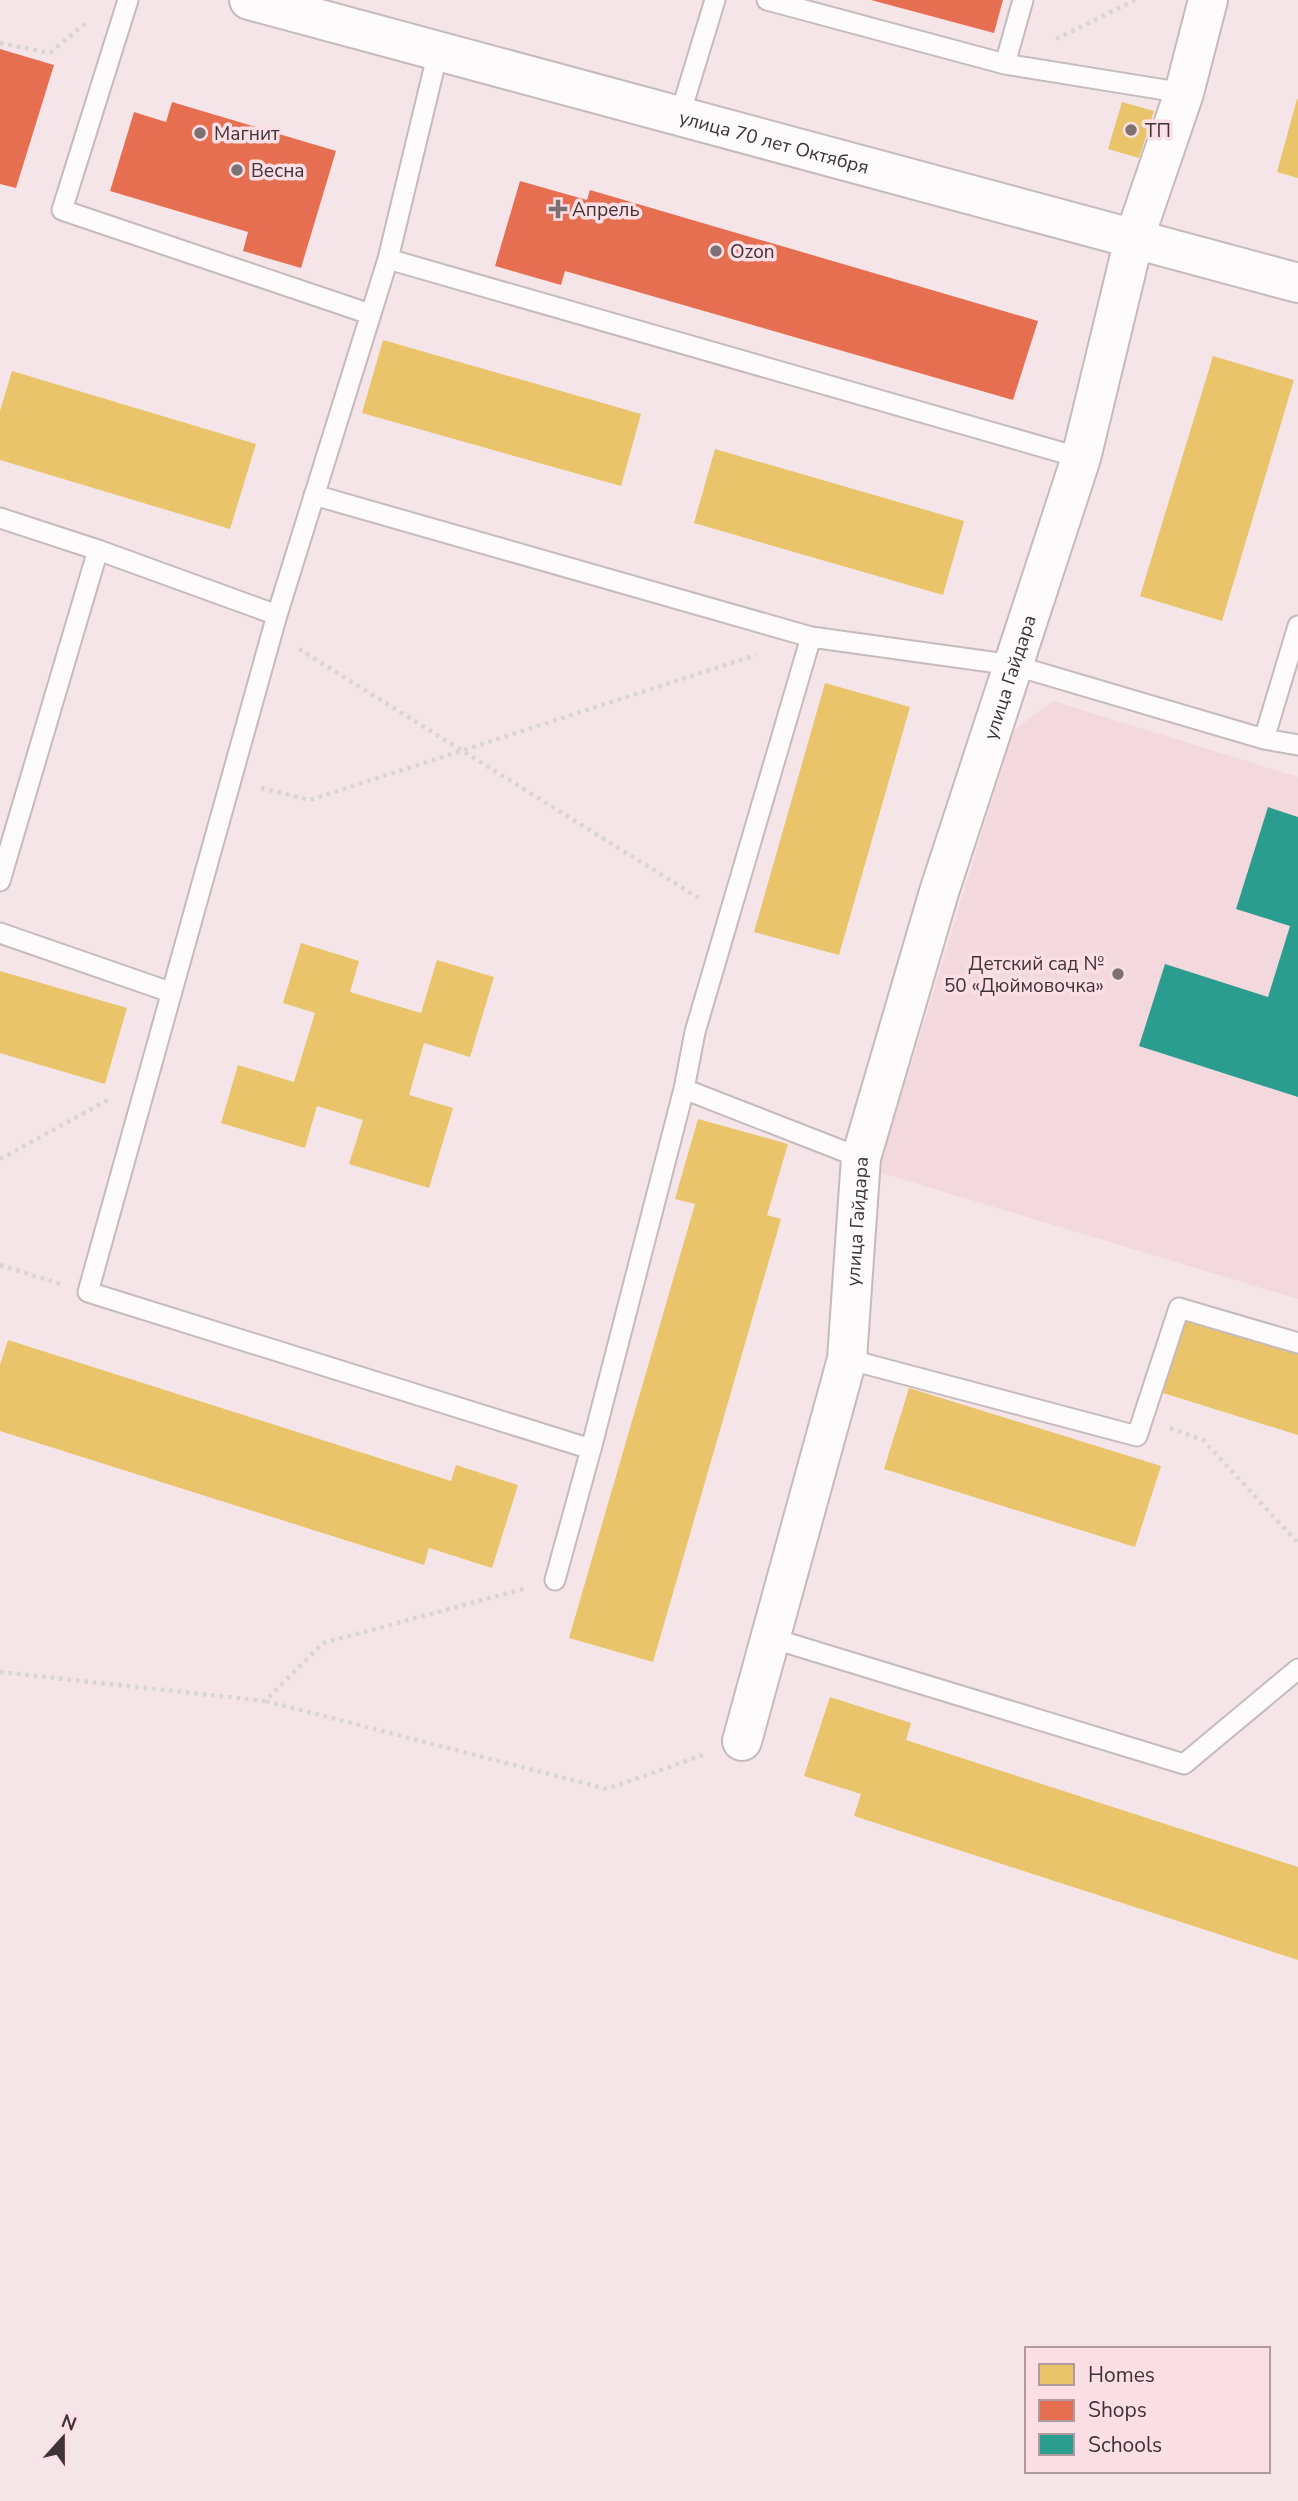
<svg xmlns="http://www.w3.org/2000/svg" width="1298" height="2501" viewBox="0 0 1298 2501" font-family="'Nunito Sans',sans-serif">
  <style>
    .built { fill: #f3d9de }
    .homes { fill: #e9c46a }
    .shops { fill: #e76f51 }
    .schools { fill: #2a9d8f }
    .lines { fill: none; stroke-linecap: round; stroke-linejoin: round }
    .service-casing { stroke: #c6babc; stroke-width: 23 }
    .minor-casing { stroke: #c6babc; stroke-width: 42 }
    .path { stroke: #d9d5d5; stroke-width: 4.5; stroke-dasharray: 3.5 5; stroke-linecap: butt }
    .service { stroke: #fefbfc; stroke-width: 19 }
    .minor { stroke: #fefbfc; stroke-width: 38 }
    .poi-dot { fill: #7e7174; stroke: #fbdfe5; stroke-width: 2.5 }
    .labels { text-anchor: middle; stroke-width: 7; stroke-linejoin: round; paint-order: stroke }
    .poi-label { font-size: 19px; fill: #3e3336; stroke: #fbdfe5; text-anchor: start }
    .street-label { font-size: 19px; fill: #3e3336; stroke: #fbdfe5 }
  </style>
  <rect width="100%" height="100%" fill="#f5e5e8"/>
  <!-- built -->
  <path class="built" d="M1053 701 1298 777V1299L878 1172 1013 731Z"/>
  <!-- homes -->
  <path class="homes" d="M1297 99H1298V178L1277 172Z
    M1122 102 1154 111 1139 158 1108 149Z
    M383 340 641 414 621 486 362 413Z
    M1213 356 1294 380 1222 621 1140 596Z
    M12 371 256 444 230 529 0 460V411Z
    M715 449 964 521 943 595 694 523Z
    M825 683 910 707 839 955 754 932Z
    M301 943 359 961 350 992 421 1013 437 960 494 977 470 1057 424 1043 409 1095 453 1108 429 1188 349 1164 363 1120 317 1106 305 1148 221 1123 238 1065 294 1082 315 1013 283 1003Z
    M0 971 127 1008 105 1084 0 1053Z
    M698 1119 788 1144 767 1215 781 1219 653 1662 569 1638 695 1204 675 1199Z
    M1184 1313 1298 1349V1435L1160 1392Z
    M8 1340 451 1481 456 1465 518 1485 492 1568 429 1548 424 1565 0 1431V1365Z
    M909 1388 1161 1466 1135 1547 884 1469Z
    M830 1697 911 1723 906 1740 1298 1867V1960L854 1816 861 1794 804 1776Z"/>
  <!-- shops -->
  <path class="shops" d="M871 0H1003L994 33Z
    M0 49 54 65 16 188 0 184Z
    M172 102 336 151 301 268 243 251 248 232 110 191 134 112 166 122Z
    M520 181 587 200 590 190 1038 321 1013 400 565 271 561 285 495 266Z"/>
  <!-- schools -->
  <path class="schools" d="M1268 807 1298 817V1097L1139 1046 1165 964 1268 997 1290 926 1236 909Z"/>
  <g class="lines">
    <!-- service casing -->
    <g class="service-casing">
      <path id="service" d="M128 0 62 210 370 314
        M767 0 1005 64 1184 93
        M438 52 388 259 277 615 88 1292 591 1449 684 1089 861 1158
        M1005 64 1023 0
        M679 118 715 0
        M388 259 1081 458
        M314 495 811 637 1013 665 1264 739 1298 745
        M0 518 98 550 277 615
        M1264 739 1298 626
        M0 881 98 550
        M0 933 170 992
        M684 1089 695 1032 811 637
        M847 1359 1137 1436 1179 1308 1298 1343
        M555 1580 591 1449
        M771 1638 1184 1764 1298 1669"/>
    </g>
    <!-- minor casing -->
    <g class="minor-casing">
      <g id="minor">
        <path id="s1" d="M249 0 1298 283"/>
        <path id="s2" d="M742 1741 847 1359 861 1158 939 892 1081 458 1134 239 1184 93 1208 0"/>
      </g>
    </g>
    <!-- path -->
    <path class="path" d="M1056 39 1135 0
      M0 43 50 53 88 21
      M299 649 702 900
      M261 788 310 800 756 655
      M0 1159 108 1100
      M0 1265 60 1284
      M1170 1428 1203 1440 1298 1543
      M0 1672 265 1701 323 1643 527 1588
      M266 1701 607 1789 706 1754"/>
    <!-- service -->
    <use href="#service" class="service"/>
    <!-- minor -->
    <use href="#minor" class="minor"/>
  </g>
  <!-- markers -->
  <g class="poi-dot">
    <circle cx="1131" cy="130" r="7"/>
    <circle cx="200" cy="133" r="7"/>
    <circle cx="237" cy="170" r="7"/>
    <path d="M554.5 198.5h7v7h7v7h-7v7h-7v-7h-7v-7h7z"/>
    <circle cx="716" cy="251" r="7"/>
    <circle cx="1118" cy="974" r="7"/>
  </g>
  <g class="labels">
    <!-- poi labels -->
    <g class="poi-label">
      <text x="1145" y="137">ТП</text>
      <text x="214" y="140">Магнит</text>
      <text x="251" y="177">Весна</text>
      <text x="572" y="216">Апрель</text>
      <text x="730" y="258">Ozon</text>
      <text x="1104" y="970" text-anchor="end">Детский сад №<tspan x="1104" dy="22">50 «Дюймовочка»</tspan></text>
    </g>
    <!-- street labels -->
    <g class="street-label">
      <text dy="7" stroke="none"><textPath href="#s1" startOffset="544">улица 70 лет Октября</textPath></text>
      <text dy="7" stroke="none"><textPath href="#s2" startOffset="1101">улица Гайдара</textPath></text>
      <text dy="7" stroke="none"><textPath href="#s2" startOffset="534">улица Гайдара</textPath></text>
    </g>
  </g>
  <!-- legend -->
  <rect x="1025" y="2347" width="245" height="126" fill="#fbdfe5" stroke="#af9a9f" stroke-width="2"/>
  <rect x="1039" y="2364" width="35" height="21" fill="#e9c46a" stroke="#af9a9f" stroke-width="2"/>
  <text x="1088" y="2382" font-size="21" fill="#3e3336">Homes</text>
  <rect x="1039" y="2400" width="35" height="21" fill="#e76f51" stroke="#af9a9f" stroke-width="2"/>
  <text x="1088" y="2417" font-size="21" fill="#3e3336">Shops</text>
  <rect x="1039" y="2434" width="35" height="21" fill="#2a9d8f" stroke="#af9a9f" stroke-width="2"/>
  <text x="1088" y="2452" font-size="21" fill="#3e3336">Schools</text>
  <!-- north arrow -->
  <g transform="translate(63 2438) rotate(21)" stroke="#fbdfe5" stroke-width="5" paint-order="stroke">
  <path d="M0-5L12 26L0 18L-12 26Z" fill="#3e3336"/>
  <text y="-10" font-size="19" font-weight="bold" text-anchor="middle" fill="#3e3336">N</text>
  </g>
</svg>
